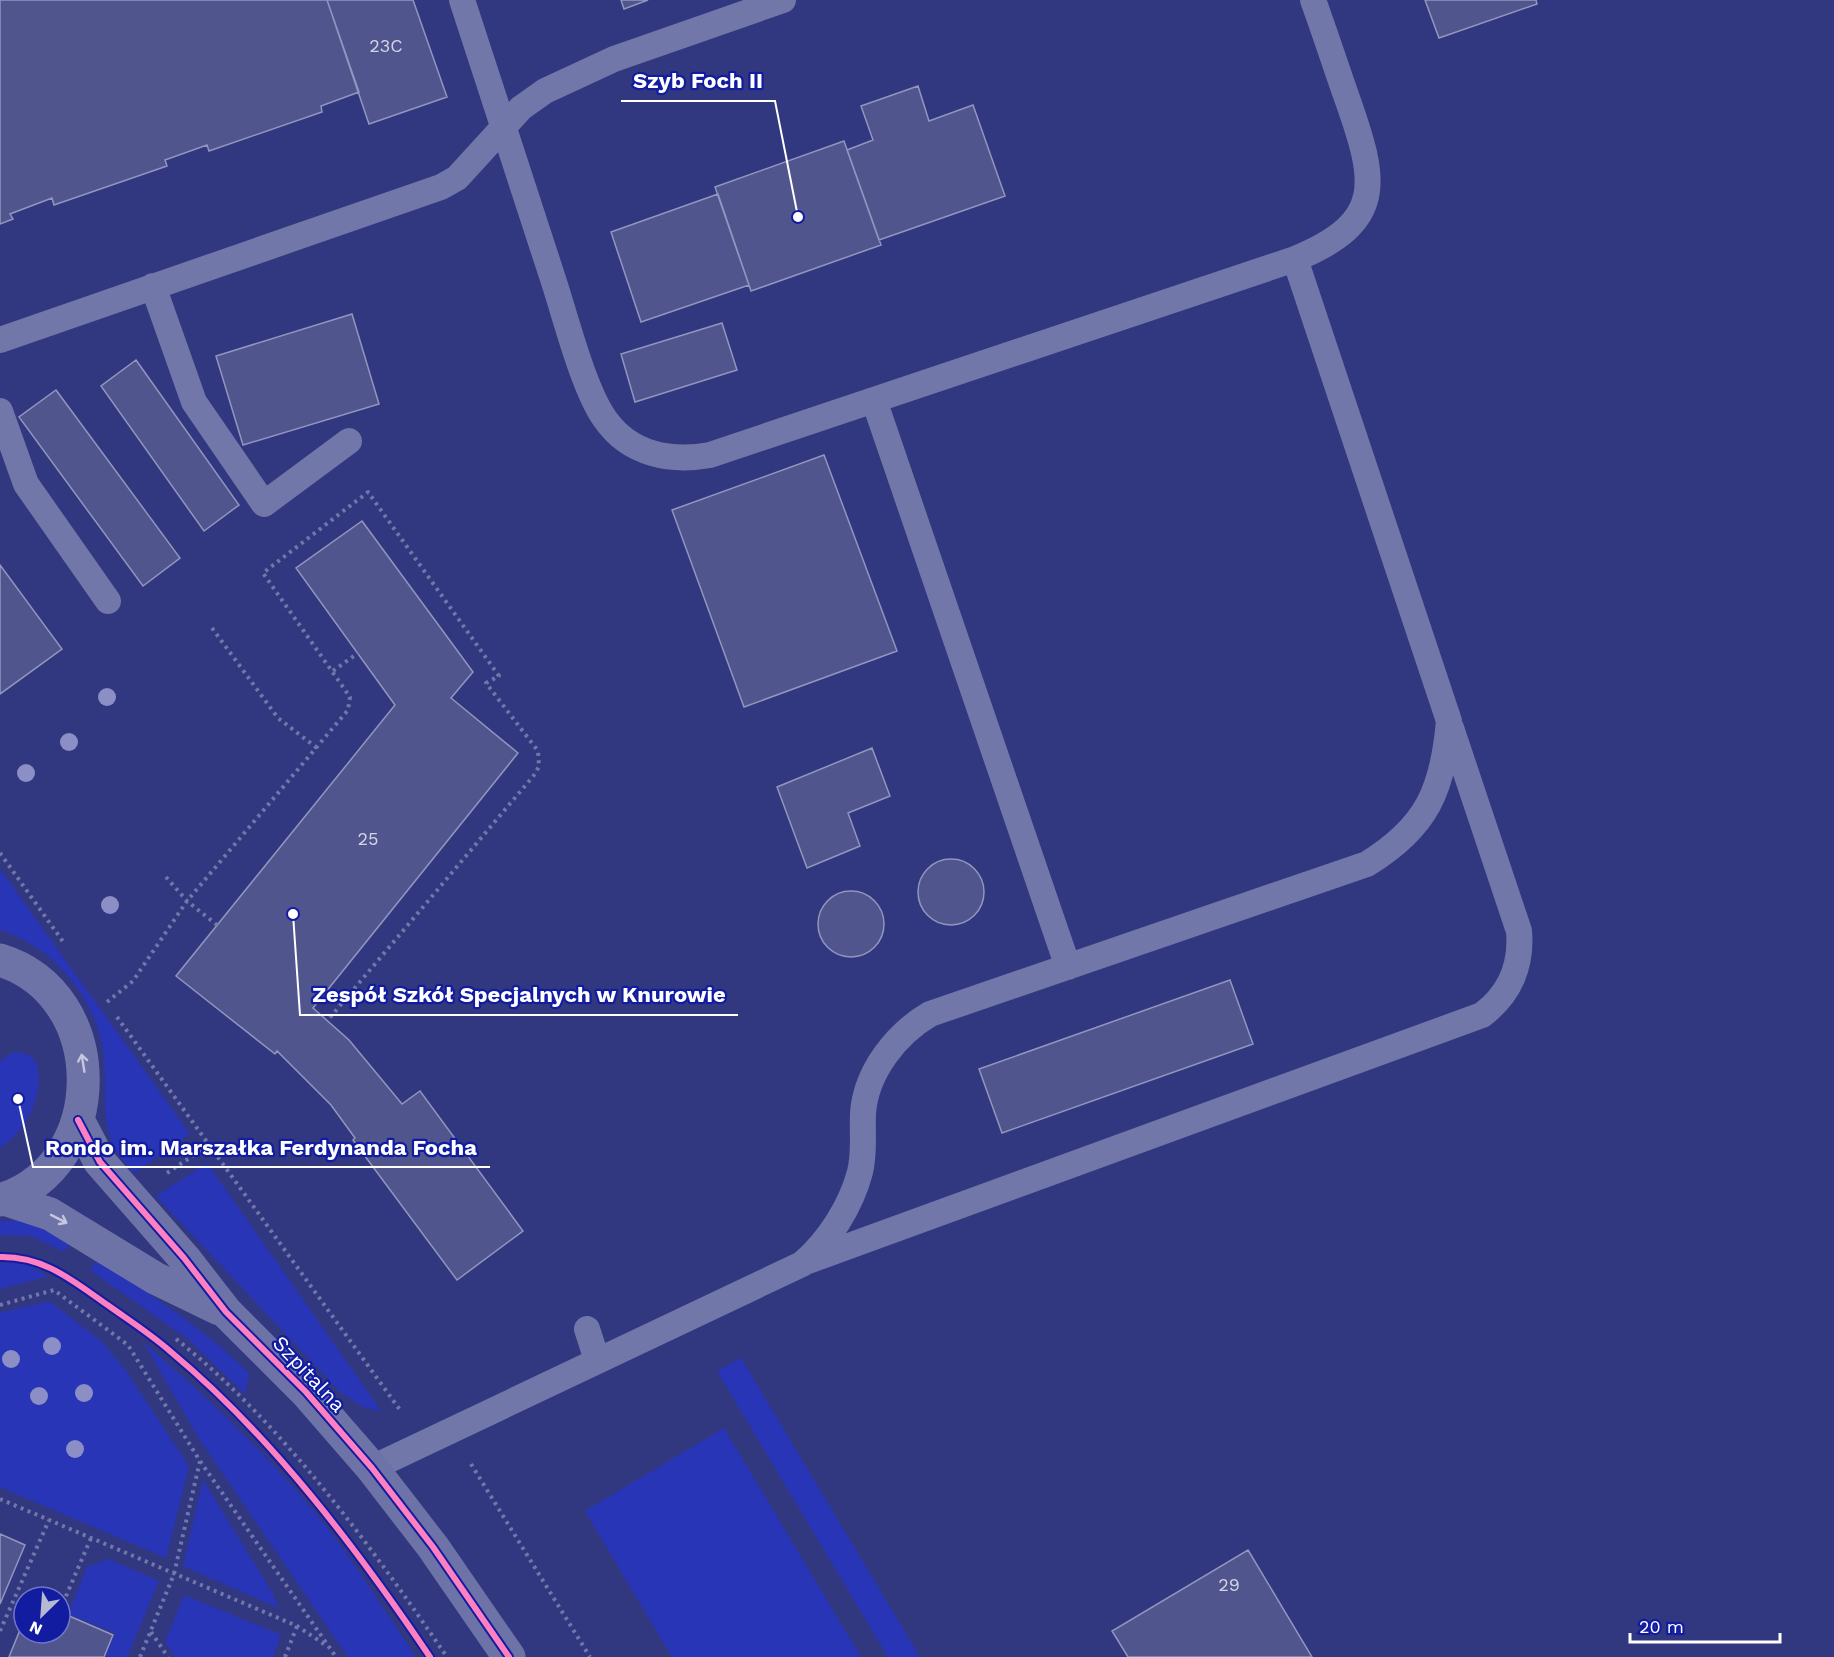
<svg xmlns="http://www.w3.org/2000/svg" width="1834" height="1657" viewBox="0 0 1834 1657" font-family="'Work Sans',sans-serif">
  <style>
    .grass { fill: #2835b7 }
    .building { fill: #50558e; stroke: #9296be; stroke-width: 1.5 }
    .lines { fill: none; stroke-linecap: round; stroke-linejoin: round }
    .path { stroke: #7277a9; stroke-width: 4; stroke-dasharray: 3 4.5; stroke-linecap: butt }
    .lane { stroke: #7277a9; stroke-width: 26 }
    .secondary { stroke: #6e73a7; stroke-width: 33 }
    .cycleway-casing { stroke: #111ca1; stroke-width: 10 }
    .cycleway { stroke: #ff80c0; stroke-width: 6 }
    .tree { fill: #8b8fc5 }
    .oneway { stroke: #c5c7dc }
    .labels { text-anchor: middle; stroke-width: 4.5; stroke-linejoin: round; paint-order: stroke }
    .number-label { font-size: 18px; fill: #d3d4e3 }
    .street-label { font-size: 21px; fill: #fff; stroke: #111ca1 }
    .leader { fill: none; stroke: #fff; stroke-width: 2 }
    .callout-dot { fill: #fff; stroke: #111ca1; stroke-width: 2 }
    .callout-label { font-size: 22px; text-anchor: middle; font-weight: bold; fill: #fff; stroke: #111ca1; stroke-width: 4.5; stroke-linejoin: round; paint-order: stroke }
  </style>
  <rect width="100%" height="100%" fill="#323880"/>
  <!-- grass -->
  <path class="grass" d="M0 869 190 1134 134 1173C96 1133 108 1108 104 1058 99 1001 55 947 0 930Z
    M12 1053C52 1047 39 1102 26 1121 20 1131 10 1141 0 1148V1061Z
    M207 1163 382 1412 363 1407 340 1392 156 1196Z
    M0 1221H27L72 1241 64 1252 31 1236 0 1235Z
    M98 1258 188 1321 222 1348 249 1373 245 1394 189 1340 90 1270Z
    M14 1262 28 1264 48 1276 0 1289V1263Z
    M49 1301 101 1341 124 1368 189 1466 166 1558 0 1487V1313Z
    M143 1342C210 1399 274 1460 328 1529 360 1570 387 1615 416 1657H348L200 1440Z
    M741 1358 920 1657H888L717 1371Z
    M724 1428 861 1657H672L585 1511Z
    M203 1480 272 1592 279 1608 183 1566Z
    M108 1559 159 1581 127 1657H105L115 1633 68 1614 87 1567Z
    M184 1595 281 1635 273 1657H175L165 1642Z"/>
  <!-- building -->
  <path class="building" d="M0 0H327L359 92 321 106 322 112 209 151 207 145 165 160 167 166 54 205 52 198 10 214 13 219 0 224Z
    M327 0H413L447 97 369 124Z
    M621 0H648L624 9Z
    M1425 0H1536L1537 4 1439 38Z
    M918 86 929 121 973 105 1005 196 879 240 847 150 873 140 861 106Z
    M844 141 881 245 751 291 715 187Z
    M718 194 749 285 641 322 611 232Z
    M352 314 379 404 243 445 216 356Z
    M722 323 737 370 635 402 621 354Z
    M136 360 239 505 204 531 101 386Z
    M56 390 180 558 143 586 19 417Z
    M824 455 897 651 744 707 672 510Z
    M362 521 473 672 451 698 518 753 313 1008 349 1040 402 1104 420 1091 523 1231 457 1280 353 1140 355 1138 331 1105 277 1051 275 1054 176 976 395 705 296 568Z
    M0 565 62 649 0 694Z
    M872 748 890 796 848 813 860 846 807 868 777 787Z
    M918 892a33 33 0 1 1 66 0a33 33 0 1 1-66 0Z
    M818 924a33 33 0 1 1 66 0a33 33 0 1 1-66 0Z
    M1230 980 1253 1044 1002 1133 979 1069Z
    M0 1534 25 1545 0 1604Z
    M1248 1550 1312 1657H1128L1112 1631Z
    M60 1612 113 1635 104 1657H9L24 1620V1633H60Z"/>
  <g class="lines">
    <!-- path -->
    <path class="path" d="M212 628 278 718 317 748
      M333 671 358 653
      M0 853 64 943
      M166 877 187 901 217 925
      M107 1002 133 981 187 901 348 710 350 697 263 573 368 492 499 676 486 683 538 751 539 766 535 774 327 1021
      M117 1017 400 1410
      M167 1173 209 1145
      M0 1305 54 1290 128 1345 200 1461 336 1657
      M176 1339C282 1423 371 1546 447 1657
      M471 1464 590 1657
      M0 1499 297 1626 327 1646
      M60 1610 91 1538
      M0 1631 49 1520
      M151 1632 168 1657
      M140 1657 174 1574 200 1461
      M285 1657 297 1626"/>
    <!-- lane -->
    <path class="lane" d="M462 0C493 94 524 188 554 282 566 319 584 390 605 419 630 455 671 462 710 455L1295 259C1386 222 1376 181 1348 101 1336 67 1325 33 1313 0
      M153 286 194 402 264 504 349 441
      M0 340 441 187 457 178 521 108 545 91 614 59 783 0
      M874 400 1068 967
      M0 411 26 484 108 601
      M808 1261 1482 1015C1510 994 1522 965 1519 931L1451 728
      M587 1329 597 1360
      M372 1468 802 1264C829 1241 851 1206 860 1172 865 1152 862 1133 863 1113 866 1072 896 1034 930 1014L1367 864C1427 827 1443 790 1449 721L1295 259"/>
    <!-- secondary -->
    <path class="secondary" d="M0 960C111 994 111 1166 0 1200
      M78 1120 100 1162 184 1258 226 1312 306 1392 372 1468 433 1547 509 1657
      M4 1199 50 1214 155 1278 219 1309"/>
    <!-- cycleway casing -->
    <g class="cycleway-casing">
      <path id="cycleway" d="M78 1120 100 1162 184 1258 226 1312 306 1392 372 1468 433 1547 509 1657
        M0 1257C45 1256 74 1282 109 1306 130 1321 152 1335 171 1352 271 1435 358 1550 430 1657"/>
    </g>
    <!-- cycleway -->
    <use href="#cycleway" class="cycleway"/>
  </g>
  <!-- trees -->
  <g class="tree">
    <circle cx="107" cy="697" r="9"/>
    <circle cx="69" cy="742" r="9"/>
    <circle cx="26" cy="773" r="9"/>
    <circle cx="110" cy="905" r="9"/>
    <circle cx="52" cy="1346" r="9"/>
    <circle cx="11" cy="1359" r="9"/>
    <circle cx="84" cy="1393" r="9"/>
    <circle cx="39" cy="1396" r="9"/>
    <circle cx="75" cy="1449" r="9"/>
  </g>
  <!-- one-way arrows -->
  <defs><path id="oneway-shaft" d="M-6 0H5M1.5-3L5.5 0L1.5 3" fill="none" stroke-width="1.6" stroke-linecap="round" stroke-linejoin="round" transform="scale(1.5)"/></defs>
  <g class="oneway">
    <use href="#oneway-shaft" transform="translate(83 1063) rotate(-99)"/>
    <use href="#oneway-shaft" transform="translate(59 1219) rotate(27)"/>
  </g>
  <g class="labels">
    <!-- number labels -->
    <g class="number-label">
      <text x="386" y="52">23C</text>
      <text x="368" y="845">25</text>
      <text x="1229" y="1591">29</text>
    </g>
    <!-- street labels -->
    <g class="street-label">
      <text transform="translate(309 1374) rotate(47)" y="7">Szpitalna</text>
    </g>
  </g>
  <!-- callouts -->
  <path class="leader" d="M798 217L775 101H621M293 914L300 1015H738M18 1099L33 1167H490"/>
  <g class="callout-dot">
    <circle cx="798" cy="217" r="6"/>
    <circle cx="293" cy="914" r="6"/>
    <circle cx="18" cy="1099" r="6"/>
  </g>
  <g class="callout-label">
    <text x="698" y="88">Szyb Foch II</text>
    <text x="519" y="1002">Zespół Szkół Specjalnych w Knurowie</text>
    <text x="261" y="1155">Rondo im. Marszałka Ferdynanda Focha</text>
  </g>
  <!-- north arrow -->
  <g transform="translate(42 1615) rotate(205)"><circle r="28" fill="#111ca1" stroke="#7077c7" stroke-width="1.5"/>
  <path d="M0-4.5L10 22L0 15L-10 22Z" fill="#b7b9d3"/>
  <text y="-9" font-size="16" font-weight="bold" text-anchor="middle" fill="#ffffff">N</text>
  </g>
  <!-- scale -->
  <path d="M1630 1633v9h150v-9" fill="none" stroke="#ffffff" stroke-width="3"/>
  <text x="1639" y="1633" font-size="18" fill="#ffffff" stroke="#111ca1" stroke-width="4.5" paint-order="stroke">20 m</text>
</svg>
